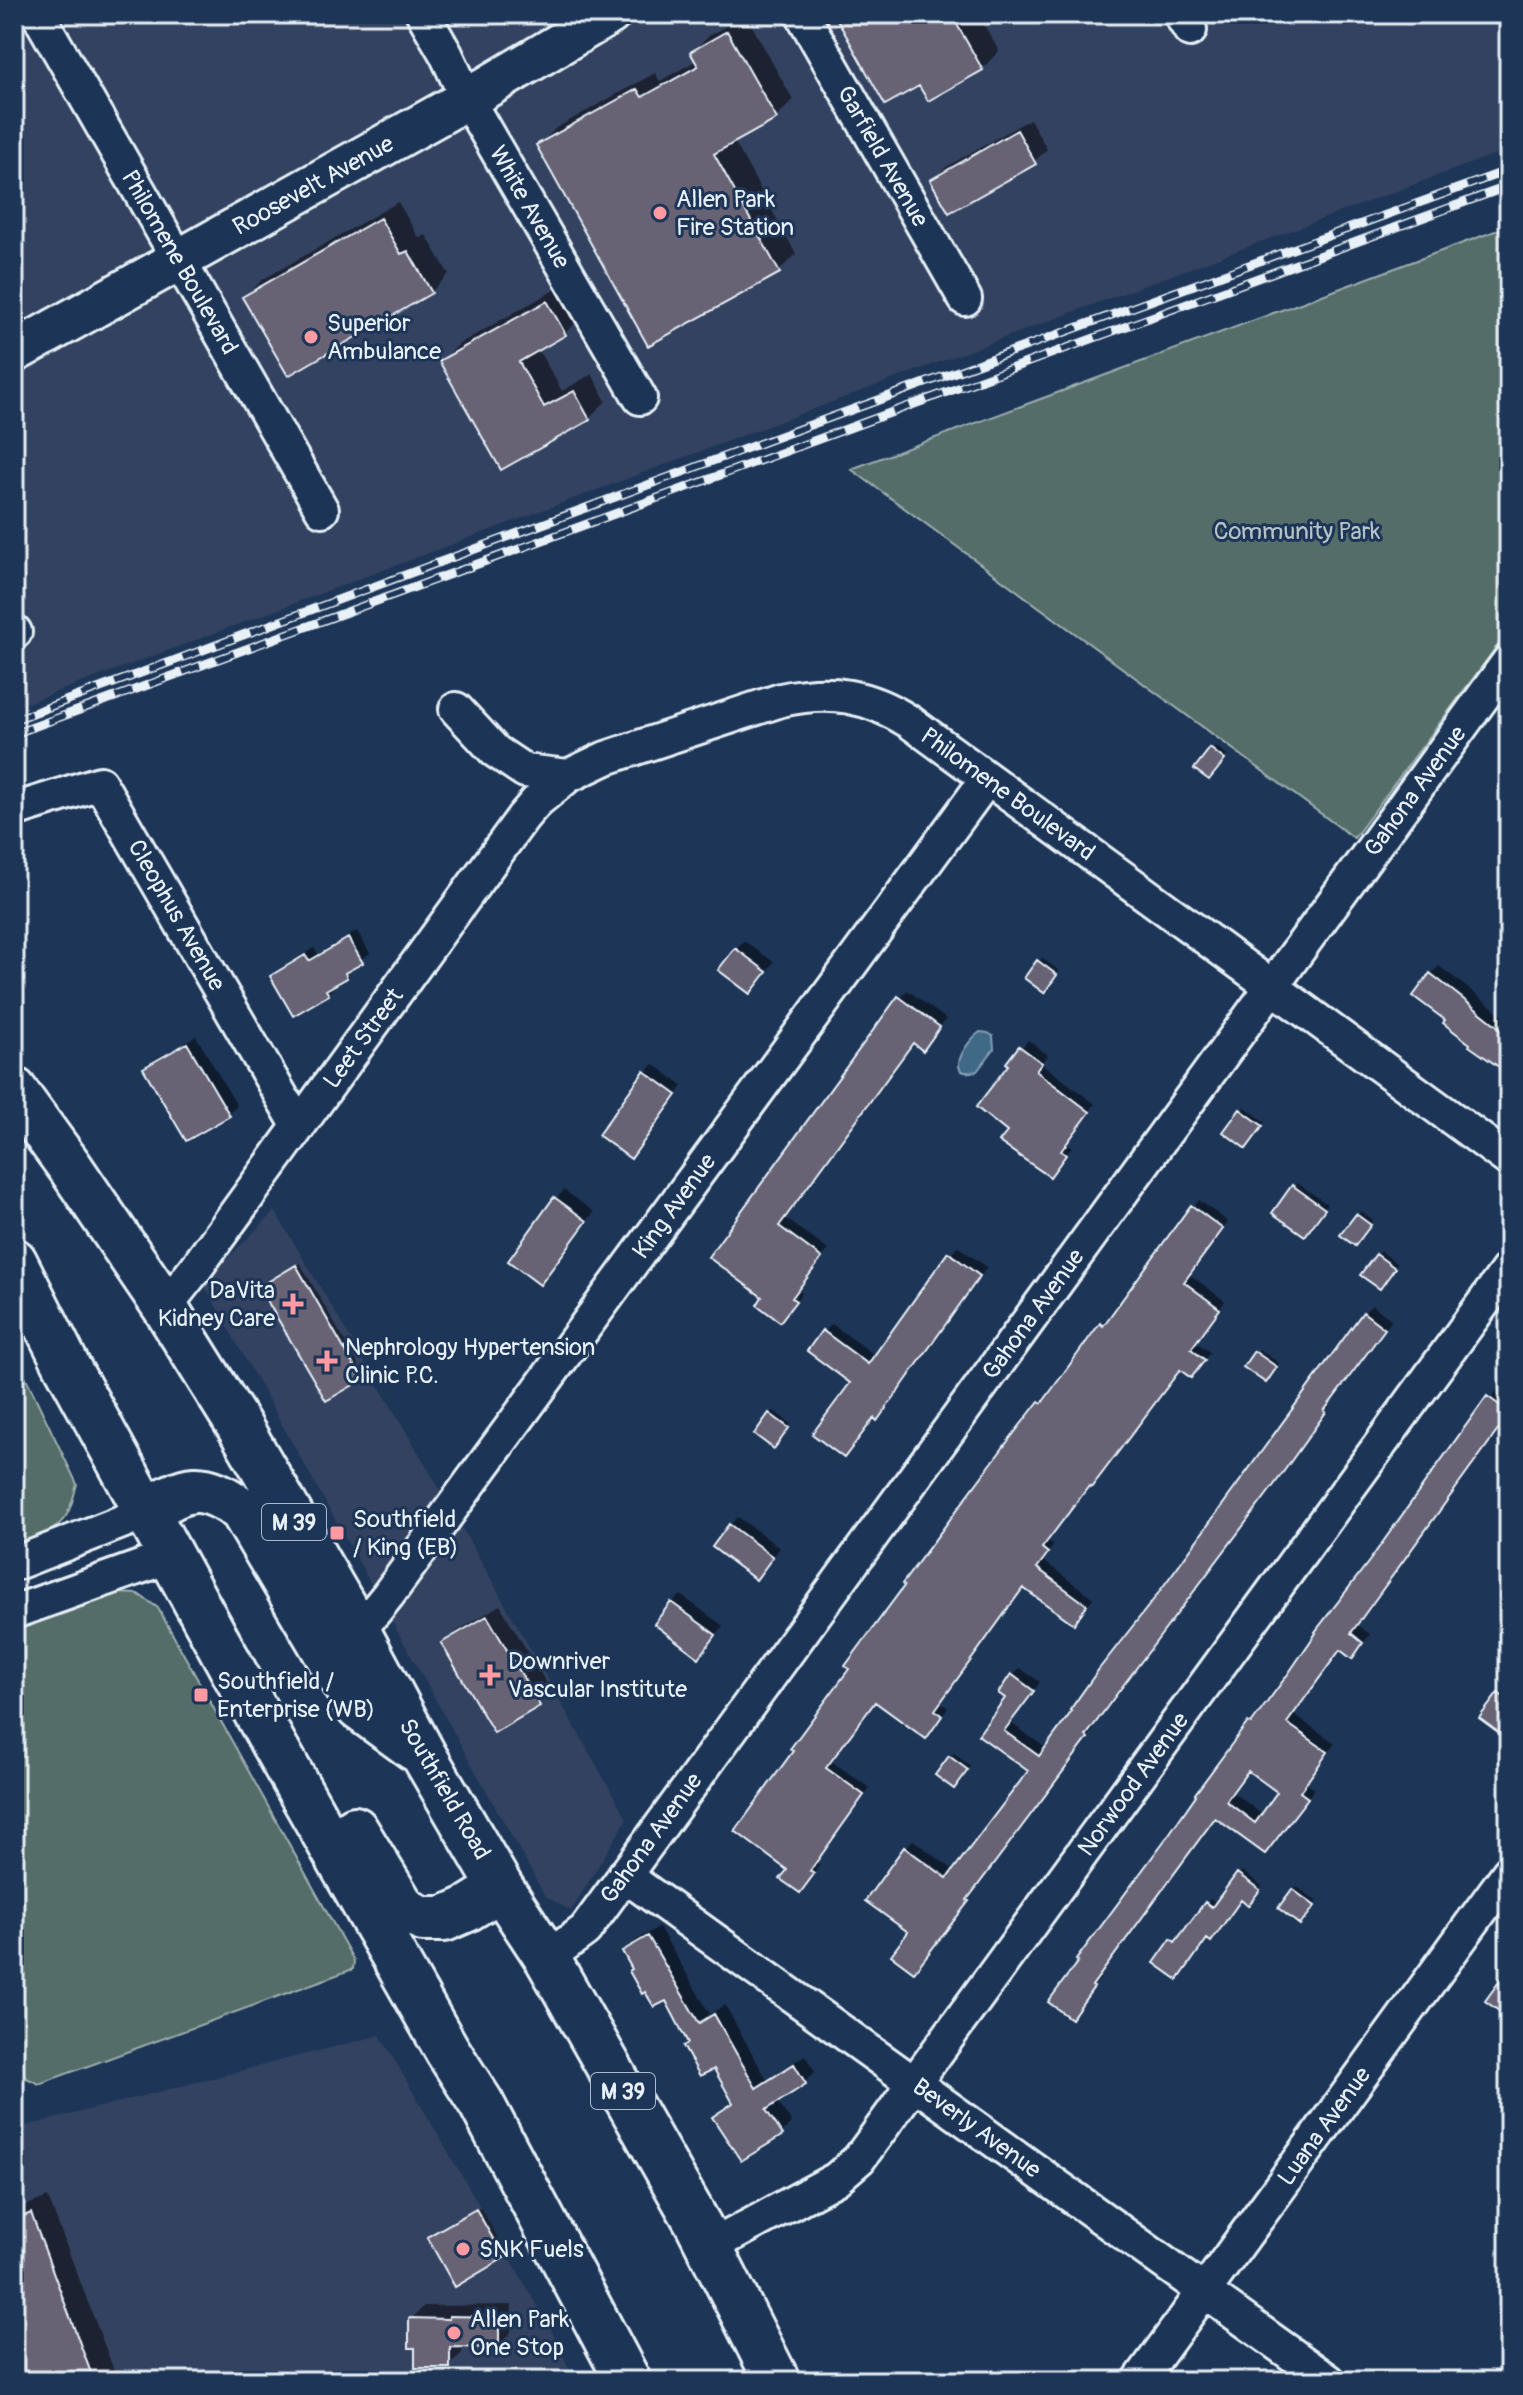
<svg xmlns="http://www.w3.org/2000/svg" width="1523" height="2395" viewBox="0 0 1523 2395" font-family="Pangolin,sans-serif">
  <style>
    .built { fill: #334260 }
    .green { fill: #556d69; stroke: #9eafb0; stroke-width: 2 }
    .water { fill: #406988; stroke: #839fb5; stroke-width: 2 }
    .shadow { fill: #0007; fill-rule: evenodd }
    .building { fill: #676274; stroke: #e8f1f8; stroke-width: 2; fill-rule: evenodd }
    .lines { fill: none; stroke-linecap: round; stroke-linejoin: round }
    .minor-casing { stroke: #e8f1f8; stroke-width: 38 }
    .major-casing { stroke: #e8f1f8; stroke-width: 46 }
    .highway-casing { stroke: #e8f1f8; stroke-width: 50 }
    .minor { stroke: #1d3557; stroke-width: 32 }
    .major { stroke: #1d3557; stroke-width: 40 }
    .highway { stroke: #1d3557; stroke-width: 44 }
    .rail-casing { stroke: #e8f1f8; stroke-width: 9 }
    .rail { stroke: #1d3557; stroke-width: 6; stroke-dasharray: 18; stroke-linecap: butt }
    .poi-dot { fill: #ff9aa2; stroke: #1d3557; stroke-width: 3 }
    .labels { text-anchor: middle; stroke-width: 6; stroke-linejoin: round; paint-order: stroke }
    .shield { fill: #1d3557; stroke: #abb9c8; stroke-width: 2 }
    .shield-label { font-size: 22px; font-weight: bold; fill: #e8f1f8 }
    .street-label { font-size: 24px; fill: #e8f1f8; stroke: #1d3557 }
    .poi-label { font-size: 24px; fill: #e8f1f8; stroke: #1d3557; text-anchor: start }
    .park-label { font-size: 24px; fill: #b5c3c6; stroke: #1d3557 }
  </style>
  <rect width="100%" height="100%" fill="#1d3557"/>
  <filter id="ink" filterUnits="userSpaceOnUse"><feTurbulence type="fractalNoise" baseFrequency=".0125" numOctaves="2"/><feDisplacementMap in="SourceGraphic" scale="16" xChannelSelector="R" yChannelSelector="G"/><feConvolveMatrix kernelMatrix="1 2 1 2 8 2 1 2 1" color-interpolation-filters="sRGB"/></filter>
  <g filter="url(#ink)">
    <!-- built -->
    <path class="built" d="M14 14H1509V149L14 708Z
      M275 1211 433 1477 627 1819 571 1911 545 1896 203 1283Z
      M380 2035 549 2325 575 2381H14V2129Z"/>
    <!-- green -->
    <path class="green" d="M1509 226V630L1354 838 851 469Z
      M14 1353 77 1484C74 1494 72 1507 66 1516 55 1533 32 1540 14 1547Z
      M116 1593 138 1594 158 1608 354 1961 353 1969 39 2084 14 2072V1629Z"/>
    <!-- water -->
    <path class="water" d="M980 1032 988 1033 993 1036 994 1049 977 1071C942 1080 966 1041 980 1032Z"/>
    <!-- shadow -->
    <path class="shadow" d="M460 14H473L464 20Z
      M836 14H978L999 51 982 69 920 84Z
      M746 15 793 100 776 118 734 141 796 254 779 271 538 146 556 128 655 73 660 81 697 60 692 52 710 35Z
      M1030 119 1047 149 1034 162 933 180 946 167Z
      M398 202 419 238 426 235 449 274 431 292 289 374 245 297 262 280Z
      M565 284 583 316 565 333 538 349 562 391 592 374 606 401 589 418 501 467 442 361 459 344Z
      M1215 746 1227 755 1213 774 1212 750Z
      M357 931 370 953 353 966 354 968 346 976 335 983 336 985 328 994 272 976 281 968 314 948 318 954Z
      M744 941 774 962 750 992 736 949Z
      M1042 958 1059 971 1047 987 1039 961Z
      M1439 966 1509 1020V1072L1448 1020 1431 974Z
      M907 990 946 1019 923 1048 915 1042 785 1218 828 1250 798 1290 802 1293 780 1319 765 1297 710 1256Z
      M196 1036 237 1106 228 1114 146 1068 154 1060Z
      M1028 1040 1048 1055 1041 1063 1095 1104 1066 1143 1072 1147 1050 1175 1010 1131 1011 1065 1009 1063Z
      M654 1064 683 1086 639 1148 646 1072Z
      M1245 1107 1265 1122 1249 1143 1226 1132Z
      M1297 1183 1327 1204 1308 1230 1294 1187Z
      M564 1190 594 1212 540 1282 556 1199Z
      M1199 1200 1228 1222 1189 1274 1225 1301 1196 1342 1210 1352 1198 1369 1180 1368 1047 1540 1054 1545 1042 1560 1093 1598 1074 1621 1024 1586 941 1703 948 1708 933 1729 876 1700 831 1761 870 1788 815 1863 819 1866 807 1884 737 1830 1040 1403 1047 1396 1049 1397 1101 1324 1108 1317 1111 1319Z
      M1361 1211 1373 1220 1359 1240 1343 1234Z
      M957 1246 987 1267 885 1410 877 1418 852 1382 824 1332 832 1324 876 1356Z
      M1381 1251 1397 1264 1383 1283 1363 1274Z
      M300 1263 364 1375 360 1378 265 1284Z
      M1372 1305 1392 1320 1330 1402 1332 1403 1281 1475 1161 1637 1153 1644 1092 1728 1094 1729 973 1891 975 1892 922 1962 911 1931 905 1848 913 1840 955 1871 1031 1771 981 1735 1008 1698 1013 1676 1020 1668 1040 1682 1011 1723 1047 1749 1364 1313Z
      M1259 1349 1279 1363 1269 1377 1246 1366Z
      M1497 1390 1509 1398V1415L1357 1625 1370 1634 1359 1648 1341 1649 1294 1715 1335 1743 1306 1783 1314 1789 1273 1843 1216 1816 1099 1977 1101 1978 1071 2016 1250 1723ZM1249 1769 1279 1792 1263 1815 1232 1792Z
      M774 1411 791 1424 777 1443 770 1414Z
      M738 1517 780 1548 756 1577 730 1525Z
      M681 1595 723 1626 707 1647 672 1603Z
      M500 1605 551 1691 538 1704 444 1644 457 1631Z
      M1508 1686 1509 1687V1737L1482 1718Z
      M954 1753 970 1766 958 1783 950 1757Z
      M1242 1871 1262 1886 1252 1899 1242 1898 1207 1937 1181 1973 1173 1941 1176 1937 1180 1940 1210 1899 1217 1904Z
      M1297 1887 1317 1901 1304 1919 1280 1908Z
      M659 1927 710 2014 725 2005 767 2080 805 2055 815 2072 805 2082 777 2101 792 2123 781 2133 715 2117 734 2101 714 2067 690 2042 666 1998 634 1969 624 1951 635 1941Z
      M48 2197 118 2381H14V2210Z
      M480 2207 507 2253 503 2257 429 2237Z
      M1509 2266V2279L1503 2274Z
      M1509 2290V2313L1498 2305Z
      M512 2305 511 2332 498 2346 462 2345V2353L449 2366 411 2319 424 2306Z"/>
    <!-- building -->
    <path class="building" d="M834 14H951L983 70 928 101 919 86 885 105Z
      M727 31 777 119 714 154 780 273 648 346 536 145 637 89 642 97 698 66 690 52Z
      M1017 130 1036 164 949 213 930 180Z
      M380 218 401 254 408 251 432 293 288 376 242 297Z
      M547 301 566 335 519 362 544 407 574 391 590 420 501 470 439 361Z
      M1210 748 1225 760 1209 780 1194 769Z
      M348 938 363 963 345 973 347 978 326 990 329 995 293 1016 270 976 305 955 309 961Z
      M735 948 767 972 750 994 718 970Z
      M1037 960 1057 975 1044 993 1024 978Z
      M1430 973 1509 1035V1074L1469 1046 1470 1044 1443 1023 1445 1020 1413 996Z
      M898 996 940 1027 923 1051 913 1043 779 1226 822 1258 792 1298 796 1301 780 1322 757 1305 762 1297 708 1257Z
      M187 1043 230 1116 186 1141 143 1068Z
      M1019 1046 1042 1063 1036 1071 1090 1112 1061 1151 1066 1155 1050 1177 999 1142 1007 1132 976 1107 1008 1065 1006 1063Z
      M644 1071 677 1095 631 1159 598 1135Z
      M1240 1109 1263 1126 1246 1149 1223 1132Z
      M1292 1185 1325 1209 1305 1236 1272 1213Z
      M554 1197 587 1221 540 1285 508 1261Z
      M1191 1205 1223 1229 1184 1282 1220 1309 1191 1349 1205 1360 1191 1378 1180 1370 1091 1488 1089 1486 1042 1548 1048 1553 1037 1568 1087 1605 1074 1624 1023 1588 935 1710 942 1716 926 1739 875 1702 826 1768 864 1795 810 1871 814 1874 800 1893 780 1879 787 1870 735 1831 793 1751 790 1749 849 1669 845 1666 904 1586 902 1584 1008 1441 1039 1401 1042 1403 1100 1323 1103 1326Z
      M1356 1214 1371 1225 1355 1246 1340 1235Z
      M948 1252 980 1276 877 1421 874 1418 844 1458 812 1434 850 1383 807 1351 822 1330 868 1364Z
      M1376 1254 1395 1268 1380 1289 1360 1275Z
      M296 1265 362 1380 326 1401 259 1287Z
      M1363 1312 1385 1329 1324 1411 1326 1412 1274 1485 1116 1695 1086 1736 1088 1738 967 1900 969 1901 914 1972 891 1955 908 1932 865 1901 904 1847 947 1878 1028 1771 978 1735 1005 1698 998 1693 1011 1674 1034 1691 1004 1731 1039 1756 1072 1711 1070 1710 1099 1669 1154 1599Z
      M1254 1351 1277 1367 1266 1383 1243 1367Z
      M1487 1396 1509 1412V1415L1351 1633 1363 1643 1352 1659 1340 1650 1287 1723 1328 1752 1300 1792 1308 1798 1265 1854 1215 1818 1092 1986 1094 1987 1071 2019 1048 2002 1078 1961 1076 1960 1167 1837 1196 1795 1195 1794 1248 1722 1251 1724 1288 1674 1316 1633 1315 1632 1370 1560ZM1248 1771 1277 1792 1255 1823 1226 1801Z
      M769 1413 789 1428 774 1449 754 1434Z
      M729 1524 773 1557 756 1580 712 1547Z
      M671 1602 716 1635 699 1658 654 1624Z
      M487 1616 540 1706 494 1733 441 1643Z
      M1498 1693 1509 1701V1740L1479 1718Z
      M949 1756 968 1770 954 1789 935 1775Z
      M1237 1873 1260 1890 1248 1906 1241 1900 1211 1942 1207 1939 1178 1980 1154 1963 1171 1939 1175 1942 1205 1902 1212 1907Z
      M1292 1889 1315 1906 1300 1925 1278 1908Z
      M648 1936 699 2023 714 2014 756 2088 794 2064 806 2084 766 2110 783 2135 741 2161 712 2117 733 2103 714 2069 700 2076 683 2046 688 2043 666 2001 654 2007 645 1992 642 1994 629 1971 632 1969 622 1951Z
      M1509 1968V2018L1485 2001Z
      M476 2209 504 2258 455 2287 427 2237Z
      M31 2213 94 2381H14V2220Z
      M449 2316 499 2317V2348L450 2347V2368H415V2348H409V2318L449 2319Z"/>
    <g class="lines">
      <!-- minor casing -->
      <g class="minor-casing">
        <path id="minor" d="M38 14 322 510
          M423 14 446 54 467 99 640 398
          M802 14 965 299
          M1180 14 1190 30
          M14 631 15 632
          M456 709 495 751 525 771 568 776 606 758 781 700C831 689 867 695 910 722L1509 1160
          M14 810 100 783 298 1125
          M165 1307 196 1268 523 817 536 802 568 776
          M14 1564 147 1512
          M14 1612 171 1556
          M358 1632 388 1595 987 779
          M624 1875 1329 2381
          M547 1958 585 1930 1509 661
          M710 2247 836 2179 859 2159 1509 1268
          M1139 2381 1509 1872"/>
      </g>
      <!-- major casing -->
      <g class="major-casing">
        <path id="major" d="M14 352 467 99 610 14"/>
      </g>
      <!-- highway casing -->
      <g class="highway-casing">
        <path id="highway" d="M14 1090 70 1167 165 1307 239 1426 358 1632 423 1754 501 1888 547 1958 698 2224 777 2381
          M14 1261 67 1366 274 1745 447 2050 481 2103 628 2381
          M147 1512C187 1485 202 1481 242 1510L359 1708 414 1748
          M355 1829 404 1910 423 1919H444L467 1909 501 1888"/>
      </g>
      <!-- minor -->
      <use href="#minor" class="minor"/>
      <!-- major -->
      <use href="#major" class="major"/>
      <!-- highway -->
      <use href="#highway" class="highway"/>
      <!-- rail casing -->
      <g class="rail-casing">
        <path id="rail" d="M14 720 769 440 1509 170
          M14 734 1509 186"/>
      </g>
      <!-- rail -->
      <use href="#rail" class="rail"/>
    </g>
  </g>
  <!-- markers -->
  <g class="poi-dot">
    <circle cx="660" cy="213" r="8"/>
    <circle cx="311" cy="337" r="8"/>
    <path d="M289 1292h8v8h8v8h-8v8h-8v-8h-8v-8h8z"/>
    <path d="M323 1349h8v8h8v8h-8v8h-8v-8h-8v-8h8z"/>
    <rect x="329" y="1525" width="16" height="16" rx="4"/>
    <path d="M486 1663h8v8h8v8h-8v8h-8v-8h-8v-8h8z"/>
    <rect x="193" y="1687" width="16" height="16" rx="4"/>
    <circle cx="463" cy="2249" r="8"/>
    <circle cx="454" cy="2333" r="8"/>
  </g>
  <g class="labels">
    <!-- shield labels -->
    <g class="shield">
      <rect x="262" y="1504" width="64" height="36" rx="6"/>
      <rect x="591" y="2073" width="64" height="36" rx="6"/>
    </g>
    <g class="shield-label">
      <text x="294" y="1530">M 39</text>
      <text x="623" y="2099">M 39</text>
    </g>
    <!-- street labels -->
    <g class="street-label">
      <text transform="translate(883 156) rotate(60)" y="8">Garfield Avenue</text>
      <text transform="translate(313 185) rotate(-29)" y="8">Roosevelt Avenue</text>
      <text transform="translate(530 207) rotate(60)" y="8">White Avenue</text>
      <text transform="translate(180 262) rotate(60)" y="8">Philomene Boulevard</text>
      <text transform="translate(1415 791) rotate(-54)" y="8">Gahona Avenue</text>
      <text transform="translate(1008 794) rotate(36)" y="8">Philomene Boulevard</text>
      <text transform="translate(177 915) rotate(60)" y="8">Cleophus Avenue</text>
      <text transform="translate(363 1038) rotate(-54)" y="8">Leet Street</text>
      <text transform="translate(674 1206) rotate(-54)" y="8">King Avenue</text>
      <text transform="translate(1033 1314) rotate(-54)" y="8">Gahona Avenue</text>
      <text transform="translate(1133 1784) rotate(-54)" y="8">Norwood Avenue</text>
      <text transform="translate(445 1789) rotate(60)" y="8">Southfield Road</text>
      <text transform="translate(651 1838) rotate(-54)" y="8">Gahona Avenue</text>
      <text transform="translate(1324 2126) rotate(-54)" y="8">Luana Avenue</text>
      <text transform="translate(977 2128) rotate(36)" y="8">Beverly Avenue</text>
    </g>
    <!-- poi labels -->
    <g class="poi-label">
      <text x="676" y="207">Allen Park<tspan x="676" dy="28">Fire Station</tspan></text>
      <text x="327" y="331">Superior<tspan x="327" dy="28">Ambulance</tspan></text>
      <text x="275" y="1298" text-anchor="end">DaVita<tspan x="275" dy="28">Kidney Care</tspan></text>
      <text x="345" y="1355">Nephrology Hypertension<tspan x="345" dy="28">Clinic P.C.</tspan></text>
      <text x="353" y="1527">Southfield<tspan x="353" dy="28">/ King (EB)</tspan></text>
      <text x="508" y="1669">Downriver<tspan x="508" dy="28">Vascular Institute</tspan></text>
      <text x="217" y="1689">Southfield /<tspan x="217" dy="28">Enterprise (WB)</tspan></text>
      <text x="479" y="2257">SNK Fuels</text>
      <text x="470" y="2327">Allen Park<tspan x="470" dy="28">One Stop</tspan></text>
    </g>
    <!-- park labels -->
    <g class="park-label">
      <text x="1297" y="539">Community Park</text>
    </g>
  </g>
  <!-- margin -->
  <rect width="1523" height="2395" fill="none" stroke="#1d3557" stroke-width="48"/>
  <rect x="24" y="24" width="1475" height="2347" fill="none" stroke="#e8f1f8" stroke-width="3" filter="url(#ink)"/>
</svg>
